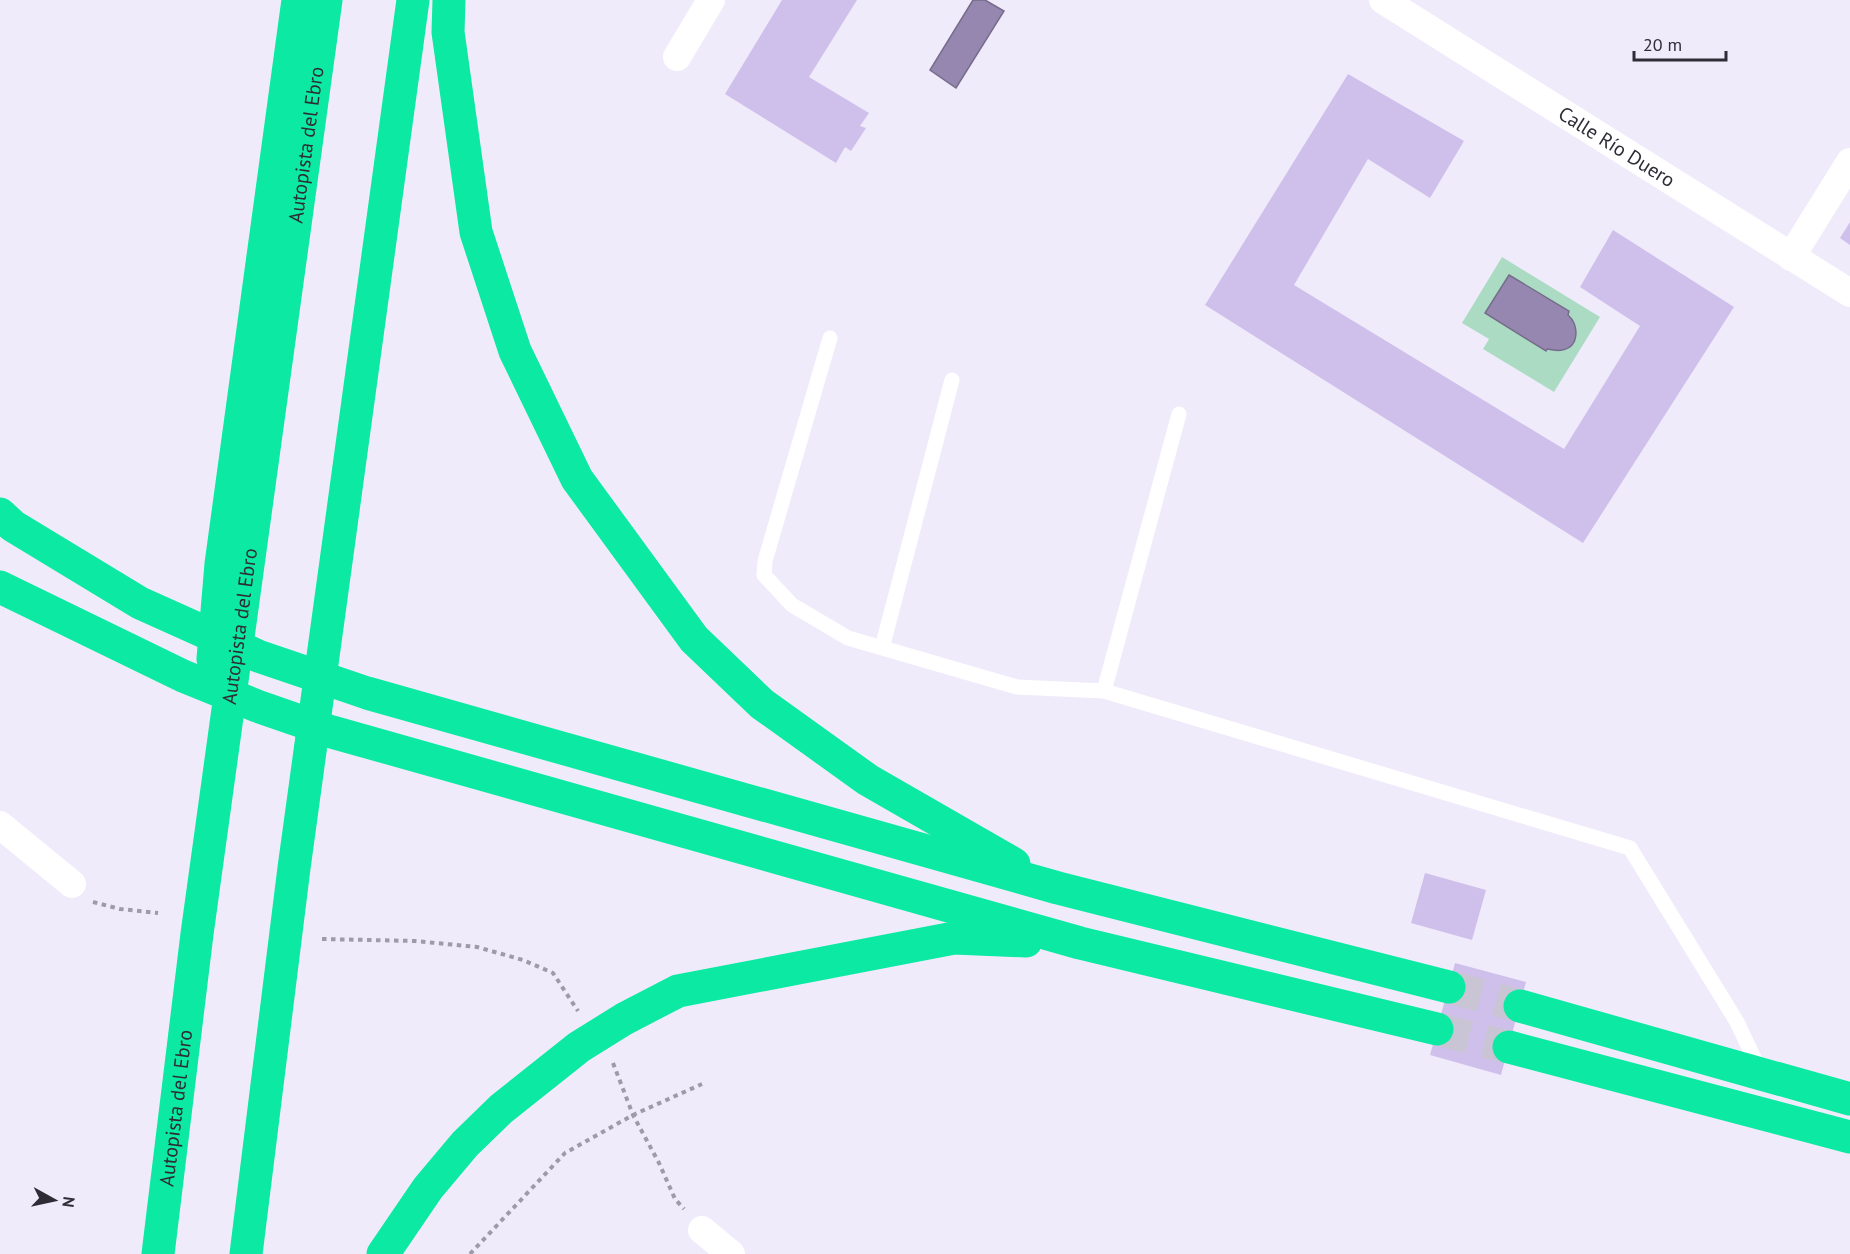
<svg xmlns="http://www.w3.org/2000/svg" width="1850" height="1254" viewBox="0 0 1850 1254" font-family="'PT Sans',sans-serif">
  <style>
    .green { fill: #abdcc3 }
    .water { fill: #9587af; stroke: #766c8b; stroke-width: 1.5 }
    .building { fill: #cfc0eb }
    .lines { fill: none; stroke-linecap: round; stroke-linejoin: round }
    .highway-tunnel { stroke: #c9c5d4; stroke-width: 33; stroke-dasharray: 33 16; stroke-linecap: butt }
    .path { stroke: #9e9aa7; stroke-width: 4; stroke-dasharray: 4.5 4.5; stroke-linecap: butt }
    .lane { stroke: #fff; stroke-width: 15 }
    .street { stroke: #fff; stroke-width: 28 }
    .highway { stroke: #0be9a2; stroke-width: 33 }
    .labels { text-anchor: middle; stroke-width: 6; stroke-linejoin: round; paint-order: stroke }
    .street-label { font-size: 20px; fill: #2f2c36; stroke: #f0ebfb }
  </style>
  <rect width="100%" height="100%" fill="#f0ebfb"/>
  <!-- green -->
  <path class="green" d="M1502 257 1600 317 1554 392 1483 349 1489 339 1462 323Z"/>
  <!-- water -->
  <path class="water" d="M973 0H985L1004 11 956 88 930 70Z
    M1509 275 1569 311 1568 315C1579 324 1580 347 1562 350 1558 351 1552 350 1547 349L1546 351 1485 313Z"/>
  <!-- building -->
  <path class="building" d="M782 0H857L809 77 869 113 860 126 866 128 851 151 845 147 836 163 725 94Z
    M1348 74 1464 141 1430 198 1368 159 1294 285 1564 449 1640 326 1580 287 1613 230 1734 307 1583 543 1205 305Z
    M1850 222V245L1840 238Z
    M1425 873 1486 890 1472 940 1411 923Z
    M1455 963 1526 982 1501 1075 1430 1055Z"/>
  <g class="lines">
    <!-- highway-tunnel -->
    <path class="highway-tunnel" d="M1449 987 1520 1006
      M1437 1029 1509 1047"/>
    <!-- path -->
    <path class="path" d="M93 902 120 909 158 913
      M322 939 415 941 477 947 523 960 553 973 578 1011
      M613 1063 633 1115 659 1163 675 1199 684 1209
      M470 1254 565 1153 633 1115 702 1084"/>
    <!-- lane -->
    <path class="lane" d="M830 338 765 561 764 575 792 605 848 638 1017 687 1104 691 1630 848 1737 1022 1760 1071
      M882 648 952 380
      M1104 691 1179 414"/>
    <!-- street -->
    <g class="street">
      <path id="s1" d="M1383 0 1850 293"/>
      <path d="M677 57 711 0"/>
      <path d="M1791 257 1850 162"/>
      <path d="M0 825 72 884"/>
      <path d="M702 1230 731 1254"/>
    </g>
    <!-- highway -->
    <g class="highway">
      <path d="M449 0 448 32 476 232 515 351 577 479 694 639 762 704 868 780 1014 864"/>
      <path d="M0 514 13 526 140 603 258 656 367 693 1058 888 1449 987"/>
      <path d="M0 587 183 676 257 706 332 732 1080 943 1437 1029"/>
      <path d="M213 659 221 564 298 0"/>
      <path d="M1520 1006 1850 1099"/>
      <path d="M1509 1047 1850 1137"/>
      <path id="s2" d="M158 1254 197 934 326 0"/>
      <path d="M246 1254 294 868 413 0"/>
      <path d="M383 1254 428 1188 465 1144 501 1109 579 1047 624 1019 678 991 954 938 1026 941"/>
    </g>
  </g>
  <g class="labels">
    <!-- street labels -->
    <g class="street-label">
      <text dy="7" stroke="none"><textPath href="#s2" startOffset="1119">Autopista del Ebro</textPath></text>
      <text dy="7" stroke="none"><textPath href="#s1" startOffset="276">Calle Río Duero</textPath></text>
      <text dy="7" stroke="none"><textPath href="#s2" startOffset="633">Autopista del Ebro</textPath></text>
      <text dy="7" stroke="none"><textPath href="#s2" startOffset="147">Autopista del Ebro</textPath></text>
    </g>
  </g>
  <!-- north arrow -->
  <g transform="translate(54 1200) rotate(98)" stroke="#f0ebfb" stroke-width="4.5" paint-order="stroke">
  <path d="M0-4.5L10 22L0 15L-10 22Z" fill="#2f2c36"/>
  <text y="-9" font-size="16" font-weight="bold" text-anchor="middle" fill="#2f2c36">N</text>
  </g>
  <!-- scale -->
  <path d="M1634 51v9h92v-9" fill="none" stroke="#2f2c36" stroke-width="3"/>
  <text x="1643" y="51" font-size="18" fill="#2f2c36" stroke="#f0ebfb" stroke-width="4.5" paint-order="stroke">20 m</text>
</svg>
